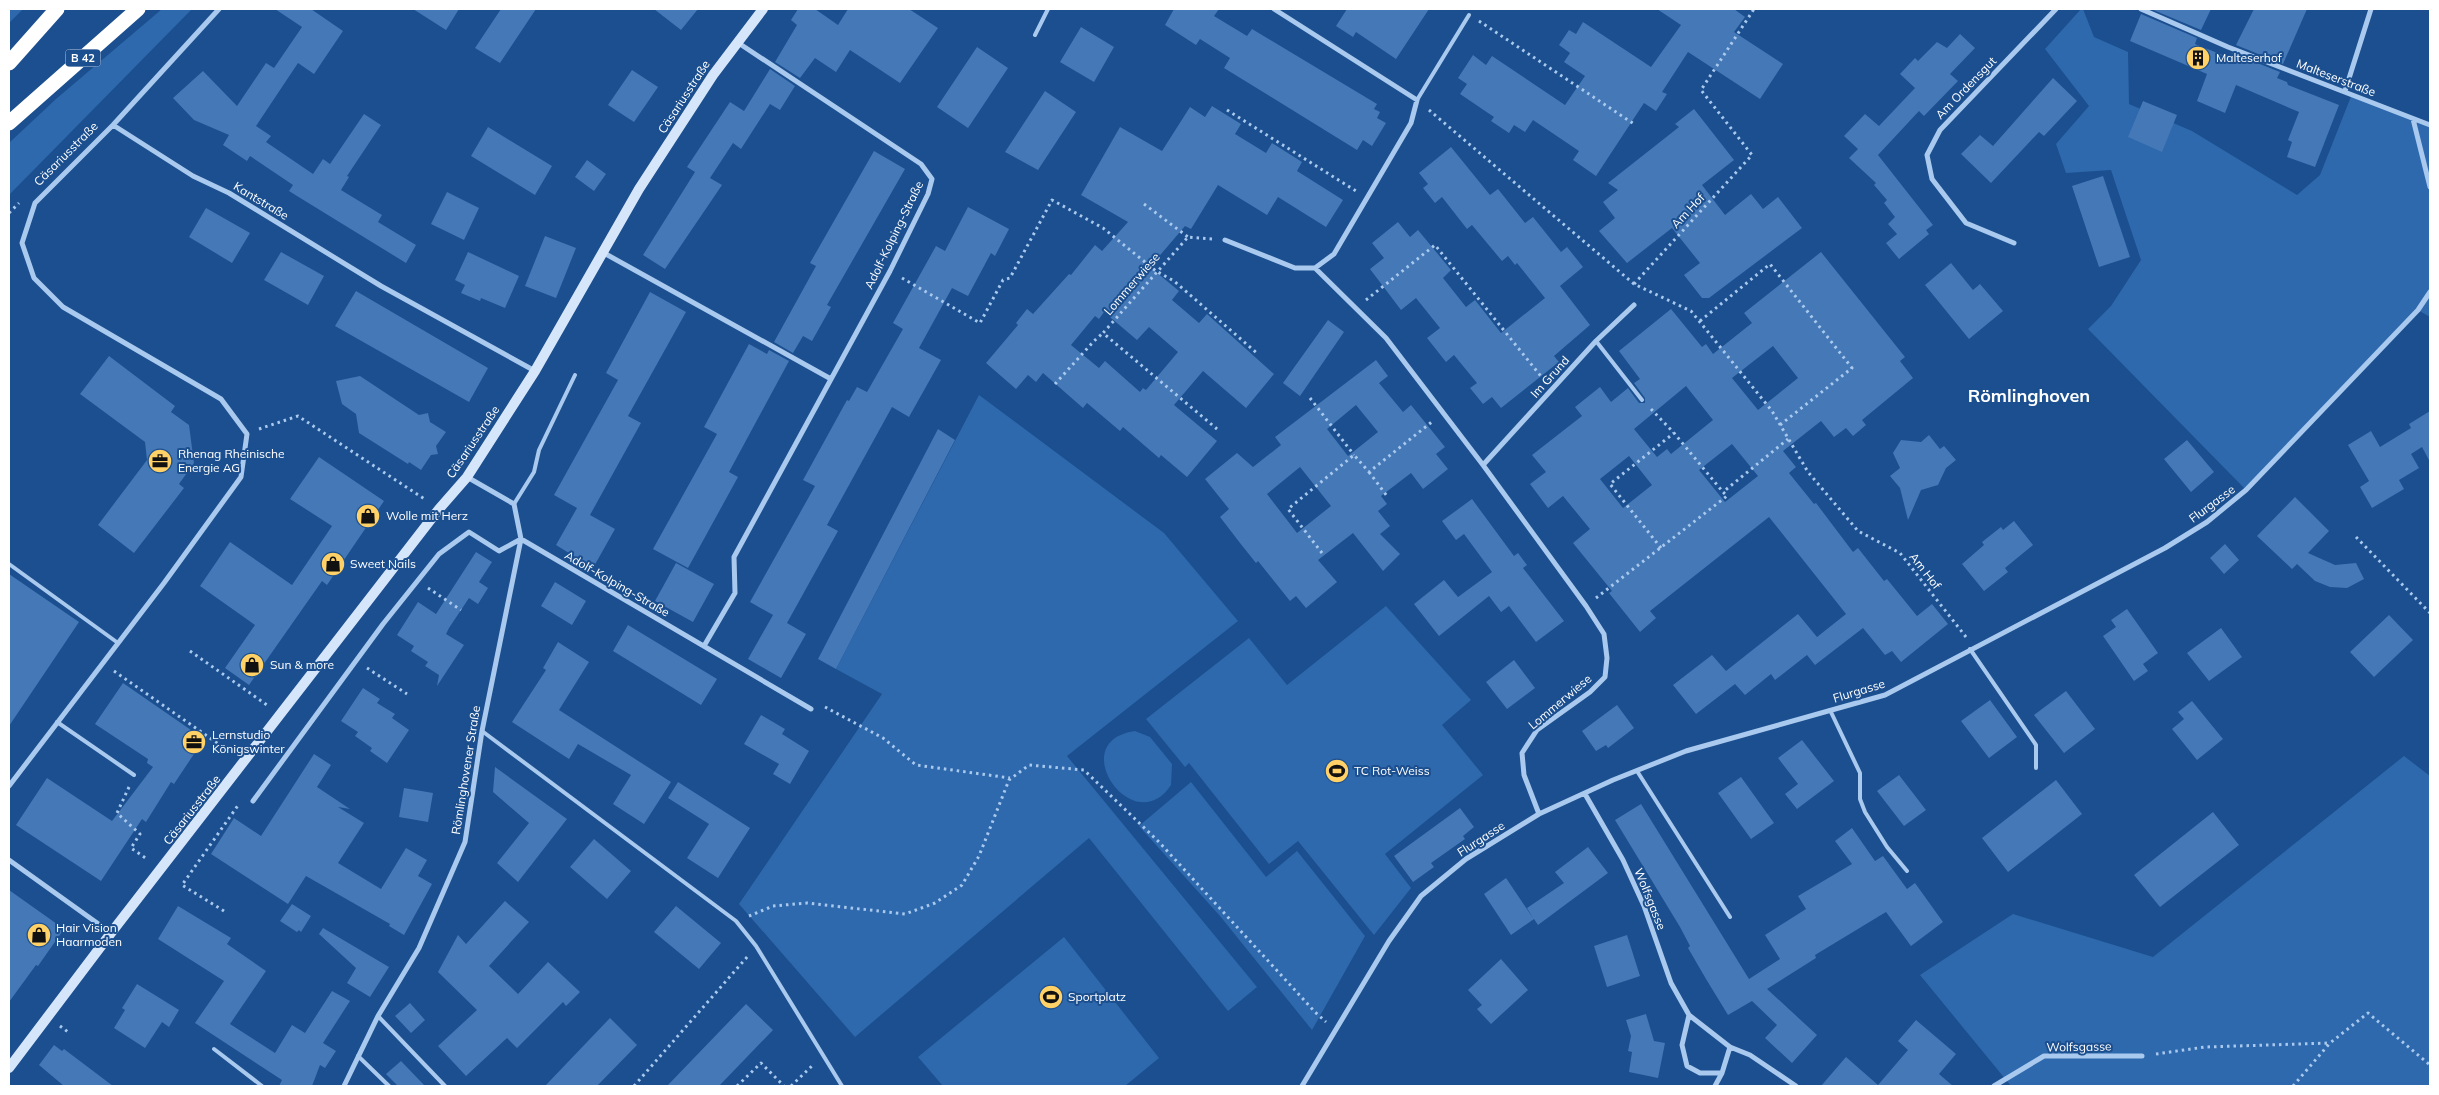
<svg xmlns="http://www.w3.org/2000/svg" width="2439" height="1095" viewBox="0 0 2439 1095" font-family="Mulish,sans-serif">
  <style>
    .green { fill: #2e69ad }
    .building { fill: #4478b7; fill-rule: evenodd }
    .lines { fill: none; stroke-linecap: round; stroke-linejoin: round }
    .path { stroke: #a9c9ee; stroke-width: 3; stroke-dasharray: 2.5 4; stroke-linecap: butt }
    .lane { stroke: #a9c9ee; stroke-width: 4 }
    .street { stroke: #a9c9ee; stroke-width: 5 }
    .secondary { stroke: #d6e6fa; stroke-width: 10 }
    .highway { stroke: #fff; stroke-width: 15 }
    .labels { text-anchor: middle; stroke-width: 4; stroke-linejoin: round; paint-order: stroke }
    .shield { fill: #1b4f8f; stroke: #bbcadd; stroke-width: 1 }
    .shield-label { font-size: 11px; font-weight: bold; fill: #fff }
    .poi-label { font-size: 12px; fill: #fff; stroke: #1b4f8f; text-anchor: start }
    .street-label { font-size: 12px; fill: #fff; stroke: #1b4f8f }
    .district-label { font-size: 18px; font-weight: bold; fill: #fff; stroke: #1b4f8f }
  </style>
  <rect width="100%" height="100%" fill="#1b4f8f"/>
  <!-- green -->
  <path class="green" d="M9 9H23L9 23Z
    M162 9H192L9 195V143L56 99Z
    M2081 9H2083L2094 37 2128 52 2129 104 2192 131 2297 195 2320 175 2352 94 2430 125V187L2422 159 2430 193V317L2416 309 2246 490 2088 329 2111 306 2141 260 2111 170 2066 173 2056 144 2089 106 2045 49Z
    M979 395 1164 533 1238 621 1067 756 1257 987 1228 1011 1089 838 855 1037 739 904 882 694 836 669Z
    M1386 606 1471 700 1442 725 1483 775 1385 854 1411 888 1374 935 1298 841 1269 864 1189 763 1185 767 1146 719 1249 638 1287 685Z
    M1135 731 1150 737 1172 764 1171 785C1134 842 1063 741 1135 731Z
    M2404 756 2430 776V1086H2011L1920 975 2013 914 2153 957Z
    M1191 782 1266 877 1297 851 1365 936 1312 1030 1220 916 1139 826Z
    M1064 937 1159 1058 1125 1086H943L918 1057Z"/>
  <!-- building -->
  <path class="building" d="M275 9H311L343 31 314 74 298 63 256 126 271 136 266 142 313 174 323 159 330 164 364 114 381 125 347 176 349 177 341 190 382 215 378 222 416 245 406 263 297 196 289 191 293 185 250 156 247 161 223 145 229 135 194 120 173 98 203 71 237 106 266 63 274 68 302 27Z
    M413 9H459L446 30Z
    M501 9H536L500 63 475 48Z
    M654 9H698L681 30Z
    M798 9H815L838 25 848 9H909L938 28 900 83 850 50 836 72 815 58 800 78 775 62 797 25 791 20Z
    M1174 9H1219L1214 16 1247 36 1252 29 1377 104 1374 109 1380 112 1377 118 1386 123 1372 146 1363 140 1357 150 1224 68 1230 58 1200 39 1196 45 1165 25Z
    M1347 9H1429L1396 59 1356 32 1353 37 1336 26Z
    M1657 9H1734L1745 17 1734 32 1783 64 1760 99 1688 52 1662 92 1667 94 1656 111 1644 103 1596 176 1573 160 1579 151 1533 120 1525 132 1514 125 1509 133 1491 121 1494 117 1460 94 1467 84 1458 78 1473 55 1486 65 1492 56 1565 105 1585 76 1564 62 1570 53 1559 45 1569 30 1576 34 1583 22 1651 67 1681 25Z
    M2151 9H2211L2201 30Z
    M2254 9H2307L2283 64 2236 45Z
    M2141 14 2197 38 2195 44 2230 58 2232 53 2280 72 2277 78 2287 82 2288 85 2339 105 2315 167 2287 157 2292 142 2288 140 2299 112 2236 85 2225 113 2197 101 2207 74 2130 41Z
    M1081 27 1114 47 1094 82 1060 62Z
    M1960 34 1975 48 1950 74 1958 81 1924 116 1919 111 1878 155 1933 225 1926 230 1929 234 1899 259 1886 243 1897 234 1888 224 1895 217 1884 203 1887 200 1874 185 1876 183 1849 158 1858 149 1844 136 1865 114 1879 126 1915 88 1900 74 1915 58 1918 61 1937 42 1947 48Z
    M977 47 1008 68 968 128 937 107Z
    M770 69 795 86 780 110 770 104 741 149 733 143 710 178 722 185 665 269 643 255 695 172 687 167 730 102 744 111Z
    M632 70 658 87 634 122 608 105Z
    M2053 78 2077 101 2044 136 2039 132 1991 183 1961 154 1980 135 1993 146Z
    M1045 91 1076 112 1038 170 1005 152Z
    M2143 101 2177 115 2162 152 2128 137Z
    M1212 106 1241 124 1235 134 1266 153 1272 143 1302 162 1297 171 1343 200 1326 227 1278 197 1267 215 1218 185 1191 229 1185 226 1150 267 1179 291 1172 300 1199 323 1207 314 1274 374 1246 408 1203 371 1174 405 1217 441 1187 477 1161 455 1159 458 1123 427 1120 431 1087 403 1083 408 1043 373 1036 382 1028 375 1016 389 986 363 1018 325 1016 323 1027 309 1033 314 1069 274 1071 275 1095 245 1102 251 1128 222 1081 195 1120 127 1162 151 1190 107 1205 117ZM1104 312 1137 340 1149 327 1178 352 1146 390 1143 388 1140 392 1105 361 1099 368 1071 345 1095 316 1099 319Z
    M1694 109 1734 160 1702 185 1725 215 1751 194 1763 209 1778 197 1802 228 1709 298H1702L1684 275 1700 263 1672 228 1627 263 1599 231 1615 218 1603 202 1618 190 1608 183 1679 127 1675 124Z
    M488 127 552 166 535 195 471 156Z
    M1451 147 1490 195 1498 189 1525 223 1533 217 1561 252 1567 247 1583 267 1560 286 1590 325 1554 356 1559 362 1501 408 1492 397 1483 404 1470 388 1477 383 1454 355 1446 362 1427 338 1440 328 1416 298 1401 310 1370 269 1384 258 1372 243 1398 222 1410 237 1418 230 1451 270 1443 278 1466 307 1475 300 1501 333 1545 298 1517 263 1515 265 1508 256 1502 261 1472 225 1467 229 1442 197 1435 203 1423 188 1428 184 1419 173Z
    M874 151 905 169 827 305 831 307 812 341 803 336 793 353 774 342 816 266 810 263Z
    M587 160 606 174 594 191 575 177Z
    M2103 176 2130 257 2099 267 2072 186Z
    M447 192 479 208 464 240 431 224Z
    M968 207 1009 229 995 256 991 253 968 296 952 288 919 348 941 360 909 417 892 407 827 525 838 531 787 623 806 634 781 678 748 659 773 615 750 602 815 486 803 480 847 400 849 401 857 387 867 392 903 329 893 323 936 246 945 251Z
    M206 208 250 233 232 263 189 237Z
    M545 236 576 248 556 298 525 286Z
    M281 252 324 276 308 305 264 280Z
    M468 252 519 276 505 308 481 298 480 301 461 293 465 285 455 280Z
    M1821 252 1905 357 1900 361 1913 378 1862 420 1866 425 1853 436 1846 428 1834 437 1821 421 1783 451 1796 467 1789 473 1814 504 1816 503 1853 552 1858 548 1884 581 1887 579 1917 616 1932 604 1948 624 1901 662 1892 651 1885 655 1863 628 1815 665 1807 655 1775 680 1771 674 1745 695 1735 684 1696 714 1673 685 1712 655 1726 671 1798 614 1817 637 1846 614 1769 517 1650 611 1656 618 1640 632 1609 593 1612 591 1573 543 1590 529 1563 496 1548 508 1530 484 1546 472 1532 455 1582 416 1575 407 1600 387 1611 402 1628 388 1639 403H1645V398L1634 383 1640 379 1619 351 1671 309 1702 347 1706 344 1713 354 1752 323 1744 313ZM1773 346 1798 378 1758 410 1732 378ZM1686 386 1713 420 1671 454 1667 449 1657 457 1634 429ZM1732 444 1758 476 1725 502 1699 470ZM1629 456 1652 485 1623 508 1600 479Z
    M1951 263 1973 290 1980 284 2003 311 1969 339 1925 285Z
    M356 291 488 368 469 402 335 326Z
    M650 292 686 312 628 416 641 423 590 515 615 529 593 568 556 545 577 508 554 495 618 380 606 373Z
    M1328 320 1344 332 1300 396 1283 383Z
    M749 344 767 354 769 350 789 361 729 472 738 477 688 568 653 549 717 434 704 427Z
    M109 356 175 406 171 412 189 425 194 463 179 484 184 488 134 553 98 525 147 460 145 442 80 394Z
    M1376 360 1388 376 1379 383 1403 412 1411 405 1445 447 1436 454 1448 469 1423 489 1411 473 1381 496 1387 504 1378 511 1390 526 1380 534 1400 554 1383 571 1353 533 1318 560 1337 582 1306 608 1296 596 1290 601 1258 561 1256 563 1240 543 1220 517 1229 509 1205 479 1237 453 1253 467 1281 445 1275 437ZM1356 405 1378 432 1348 456 1327 429ZM1300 467 1331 506 1297 533 1267 494Z
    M360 376 419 415 428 413 430 422 446 432 436 446 438 454 431 455 421 470 409 462 408 464 359 433 356 414 342 404 336 381Z
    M2430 411V462L2422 447 2411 454 2419 468 2399 480 2404 489 2372 508 2360 487 2369 481 2348 445 2371 431 2380 447 2411 428 2409 424Z
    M938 429 955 440 836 669 818 659Z
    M1929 435 1940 449 1944 446 1956 460 1946 468 1938 485 1921 490 1908 520 1900 488 1890 476 1900 468 1893 453 1901 440 1921 442Z
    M2187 440 2214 472 2191 492 2164 459Z
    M319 457 384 501 327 585 322 581 249 685 225 668 255 625 200 586 230 542 292 585 332 526 290 499Z
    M2295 497 2329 531 2308 553 2335 565 2356 563 2364 579 2347 588 2330 587 2315 581 2297 564 2292 569 2257 536Z
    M1472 499 1514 556 1518 553 1527 565 1523 568 1564 621 1536 642 1509 606 1501 612 1489 596 1439 636 1414 604 1444 580 1458 597 1492 572 1464 534 1456 540 1442 521Z
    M2014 521 2033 545 2005 568 2008 572 1984 591 1962 564 1984 545 1982 542 2001 527 2003 530Z
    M2225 544 2239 560 2224 574 2210 558Z
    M476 552 492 562 479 582 488 588 478 604 469 598 449 628 446 634 464 645 437 686 439 675 425 666 428 662 411 651 414 646 397 635 418 602 436 614Z
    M676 563 714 584 693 622 655 601Z
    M9 574 79 622 9 726Z
    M555 582 586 601 572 625 541 606Z
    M2127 609 2158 653 2143 664 2148 671 2134 681 2103 636 2116 627 2111 620Z
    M2389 615 2413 640 2374 677 2350 652Z
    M628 625 717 679 701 705 613 651Z
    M2221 628 2242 657 2209 681 2187 653Z
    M558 642 589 662 559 710 671 782 644 824 613 804 631 775 578 744 569 759 512 722 546 670 543 668Z
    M1514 660 1535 688 1507 709 1486 682Z
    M123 683 204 739 174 784 171 782 146 822 142 819 101 881 16 825 47 778 112 821 153 767 147 763 148 759 95 724Z
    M363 688 380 699 377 703 395 714 392 718 409 730 387 763 370 751 372 748 355 736 358 732 341 721Z
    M2066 691 2095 729 2064 753 2034 715Z
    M1990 700 2017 737 1989 758 1961 721Z
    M2192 701 2223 739 2197 760 2172 729 2184 719 2178 712Z
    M1617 705 1634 728 1608 748 1606 745 1596 751 1582 731Z
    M761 715 785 729 782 734 809 751 790 784 773 774 779 764 744 744Z
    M1802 740 1834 781 1797 809 1785 794 1798 784 1778 758Z
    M314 754 331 765 317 787 350 809 338 807 364 823 338 863 381 889 406 848 427 860 418 876 432 884 404 935 389 926 390 924 306 876 288 904 211 854 234 818 261 836Z
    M495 767 567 819 518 882 497 863 529 823 493 792Z
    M1899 775 1926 810 1904 826 1877 791Z
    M1741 777 1774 823 1751 839 1718 793Z
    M2056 780 2082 814 2008 872 1982 838Z
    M678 782 750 828 718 878 687 858 709 824 668 798Z
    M404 788 433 793 428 822 399 817Z
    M1641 804 1749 979 1780 959 1765 935 1806 909 1798 896 1852 864 1835 841 1852 828 1875 861 1883 856 1907 889 1915 883 1943 922 1911 946 1886 912 1815 955 1816 958 1767 989 1817 1035 1792 1063 1765 1038 1777 1025 1752 1001 1728 1015 1706 979 1688 948 1690 946 1680 927 1615 820Z
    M1460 808 1474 827 1463 836 1465 839 1431 863 1434 867 1413 882 1394 856Z
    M2213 812 2239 845 2160 907 2134 875Z
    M594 839 631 871 607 899 570 867Z
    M1588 847 1608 873 1538 925 1534 919 1511 935 1484 894 1506 878 1533 918 1527 908 1564 883 1555 872Z
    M9 890 64 929 38 966 36 965 9 1002Z
    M505 901 529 922 489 966 518 994 548 962 580 992 566 1006 563 1002 517 1048 507 1038 466 1076 438 1046 477 1010 438 972 458 935 466 944Z
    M292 904 311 916 301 932 299 930 297 932 280 921Z
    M178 906 231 938 227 944 266 971 230 1024 275 1053 292 1025 305 1033 332 991 350 1001 323 1043 336 1051 325 1068 320 1065 312 1086H279L282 1080 195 1023 224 981 158 939Z
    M676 906 721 943 699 969 654 932Z
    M323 928 389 967 370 997 347 983 356 968 319 934Z
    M1627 935 1640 976 1607 987 1594 946Z
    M1501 959 1528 990 1491 1024 1477 1009 1482 1005 1468 990Z
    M137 984 179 1010 169 1027 162 1022 145 1048 114 1028 125 1010 122 1008Z
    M410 1003 425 1020 411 1033 395 1016Z
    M746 1004 773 1030 719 1086H667Z
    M1646 1014 1654 1041 1665 1043 1658 1078 1629 1072 1632 1052 1628 1051 1631 1036 1626 1020Z
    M610 1018 637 1045 597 1086H545Z
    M1916 1020 1956 1054 1939 1074 1953 1086H1821L1846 1057 1878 1085 1908 1050 1898 1041Z
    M54 1045 62 1051 64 1049 113 1086H64L39 1065Z
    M401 1061 425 1086H398L386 1074Z"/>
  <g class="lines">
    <!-- path -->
    <path class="path" d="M1479 21 1634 124
      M1227 110 1356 191
      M1429 110 1634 284 1691 311 1772 411 1808 472 1858 531 1900 553 1966 637
      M1144 204 1188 237
      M9 213 19 203
      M1212 239 1188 237 1103 333 1217 429
      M902 278 980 323 1003 280 1010 278 1052 200 1103 228 1156 271 1174 281 1258 354
      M1634 284 1752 155 1701 90 1754 9
      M1366 300 1435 245 1544 380
      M1700 321 1770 264 1852 368 1780 425
      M1055 384 1094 341 1103 333
      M1310 398 1354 455
      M1651 409 1674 433 1723 492
      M259 429 298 416 426 500
      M1369 472 1387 496
      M2356 537 2430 613
      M1661 548 1610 484 1674 433
      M1322 553 1288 509 1354 455 1369 472 1433 421
      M428 588 461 610
      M1596 598 1727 496 1723 492 1788 439
      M190 651 267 705
      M367 668 407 694
      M114 671 230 752
      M825 707 883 738 916 765 1010 778
      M129 787 117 813 140 834 131 848 147 859
      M224 911 182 885 239 804
      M749 916 773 906 807 903 905 914 935 903 962 885 979 856 1009 780 1029 765 1084 770 1159 842 1315 1012 1326 1022
      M60 1026 68 1032
      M2156 1054 2205 1047 2330 1043
      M634 1086 748 956
      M737 1086 761 1063 784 1086
      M791 1086 814 1064
      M2293 1086 2330 1043 2368 1013 2430 1065"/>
    <!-- lane -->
    <path class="lane" d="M1035 35 1048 9
      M1417 100 1469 15
      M1596 341 1642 400
      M514 504 534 472 539 450 575 375
      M9 564 118 643
      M1970 649 2036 745V768
      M1830 710 1860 773V799L1865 812 1887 847 1907 871
      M57 722 134 775
      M482 731 736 921 756 946 842 1086
      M1637 771 1730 917
      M378 1016 445 1086
      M214 1049 262 1086
      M358 1056 389 1086"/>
    <!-- street -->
    <path class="street" d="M2141 9 2228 47 2430 125
      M2345 91 2371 9
      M2413 119 2430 187
      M113 125 193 176 229 193 381 286 535 371
      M1225 240 1295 268H1315L1334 254 1411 123 1417 100 1274 9
      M2014 243 1966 223 1932 179 1927 155 1940 130 2056 9
      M604 253 831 379
      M1315 268 1386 338 1483 465 1586 606 1604 634 1607 658 1605 677 1590 692 1537 730 1522 753 1524 775 1539 814
      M1483 465 1596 341 1634 305
      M704 646 735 593 734 557 890 271 928 194 932 179 921 164 737 42
      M9 786 164 583 241 477 247 434 221 399 63 307 34 278 22 243 35 203 113 125 219 9
      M1585 794 1623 860 1644 906 1671 983 1689 1015 1730 1047 1750 1055 1796 1086
      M253 801 383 624 439 554 469 532 499 551 521 539 811 709
      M9 860 111 933
      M1689 1015 1682 1045 1687 1066 1700 1073H1722L1715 1086
      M1722 1073 1730 1047
      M344 1086 378 1016 419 948 465 842 482 731 521 539 514 504 467 477
      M1302 1086 1389 941 1421 896 1466 859 1539 814 1613 780 1686 751 1885 695 2165 548 2207 522 2246 490 2418 310 2430 292
      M1994 1086 2044 1056H2142"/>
    <!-- secondary -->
    <path class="secondary" d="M9 1068 111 933 439 509 467 477 535 371 639 189 713 75 763 9"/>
    <!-- highway -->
    <path class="highway" d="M9 63 57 9
      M9 123 138 9"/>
  </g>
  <!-- icons -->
  <defs>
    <g id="building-disc" transform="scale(1.25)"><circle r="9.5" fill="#ffd166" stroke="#1b4f8f"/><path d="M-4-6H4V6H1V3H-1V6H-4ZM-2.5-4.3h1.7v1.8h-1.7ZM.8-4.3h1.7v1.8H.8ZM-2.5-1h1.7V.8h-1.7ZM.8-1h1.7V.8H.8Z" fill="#111"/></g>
    <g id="office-disc" transform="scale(1.25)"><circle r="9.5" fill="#ffd166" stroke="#1b4f8f"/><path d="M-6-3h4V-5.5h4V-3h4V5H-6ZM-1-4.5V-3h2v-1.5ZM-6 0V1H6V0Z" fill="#111"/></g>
    <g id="shop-disc" transform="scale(1.25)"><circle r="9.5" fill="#ffd166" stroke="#1b4f8f"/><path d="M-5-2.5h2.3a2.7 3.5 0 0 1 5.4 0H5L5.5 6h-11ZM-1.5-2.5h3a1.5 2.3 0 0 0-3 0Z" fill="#111"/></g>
    <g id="stadium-disc" transform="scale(1.25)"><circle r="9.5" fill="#ffd166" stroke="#1b4f8f"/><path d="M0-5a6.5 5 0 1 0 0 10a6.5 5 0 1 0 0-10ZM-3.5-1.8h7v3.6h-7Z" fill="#111"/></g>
  </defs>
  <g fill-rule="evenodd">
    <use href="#building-disc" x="2198" y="58"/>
    <use href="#office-disc" x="160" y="461"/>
    <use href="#shop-disc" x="368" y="516"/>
    <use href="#shop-disc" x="333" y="564"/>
    <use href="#shop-disc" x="252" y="665"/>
    <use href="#office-disc" x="194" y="742"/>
    <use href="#stadium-disc" x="1337" y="771"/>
    <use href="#shop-disc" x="39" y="935"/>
    <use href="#stadium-disc" x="1051" y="997"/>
  </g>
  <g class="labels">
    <!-- shield labels -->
    <rect class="shield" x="65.5" y="49.5" width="35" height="17" rx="4"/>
    <g class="shield-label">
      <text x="83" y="62">B 42</text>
    </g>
    <!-- poi labels -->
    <g class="poi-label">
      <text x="2216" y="62">Malteserhof</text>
      <text x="178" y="458">Rhenag Rheinische<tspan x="178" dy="14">Energie AG</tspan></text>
      <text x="386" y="520">Wolle mit Herz</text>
      <text x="350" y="568">Sweet Nails</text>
      <text x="270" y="669">Sun &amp; more</text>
      <text x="212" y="739">Lernstudio<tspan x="212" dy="14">Königswinter</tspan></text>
      <text x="1354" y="775">TC Rot-Weiss</text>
      <text x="56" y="932">Hair Vision<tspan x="56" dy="14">Haarmoden</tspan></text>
      <text x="1068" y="1001">Sportplatz</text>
    </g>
    <!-- street labels -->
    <g class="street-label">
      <text transform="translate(2336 78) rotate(21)" y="4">Malteserstraße</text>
      <text transform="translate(1966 88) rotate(-46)" y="4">Am Ordensgut</text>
      <text transform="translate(684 97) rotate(-57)" y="4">Cäsariusstraße</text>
      <text transform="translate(66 154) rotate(-45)" y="4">Cäsariusstraße</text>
      <text transform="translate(261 201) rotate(31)" y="4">Kantstraße</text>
      <text transform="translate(1688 211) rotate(-47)" y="4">Am Hof</text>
      <text transform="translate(894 235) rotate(-64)" y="4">Adolf-Kolping-Straße</text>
      <text transform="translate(1132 284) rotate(-49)" y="4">Lommerwiese</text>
      <text transform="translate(1550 377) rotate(-48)" y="4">Im Grund</text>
      <text transform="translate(473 442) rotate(-56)" y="4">Cäsariusstraße</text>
      <text transform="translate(2212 504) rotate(-37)" y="4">Flurgasse</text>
      <text transform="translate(1925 571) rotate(52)" y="4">Am Hof</text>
      <text transform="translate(617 584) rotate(30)" y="4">Adolf-Kolping-Straße</text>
      <text transform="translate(1859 691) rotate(-17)" y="4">Flurgasse</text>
      <text transform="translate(1560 702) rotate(-40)" y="4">Lommerwiese</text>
      <text transform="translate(466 770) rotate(-81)" y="4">Römlinghovener Straße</text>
      <text transform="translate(192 810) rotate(-52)" y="4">Cäsariusstraße</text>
      <text transform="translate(1481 839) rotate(-33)" y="4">Flurgasse</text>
      <text transform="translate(1650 899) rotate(68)" y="4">Wolfsgasse</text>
      <text transform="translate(2079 1047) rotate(-1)" y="4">Wolfsgasse</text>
    </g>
    <!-- district labels -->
    <g class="district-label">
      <text x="2029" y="402">Römlinghoven</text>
    </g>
  </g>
  <!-- border -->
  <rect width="2439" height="1095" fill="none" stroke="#ffffff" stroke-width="20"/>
</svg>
